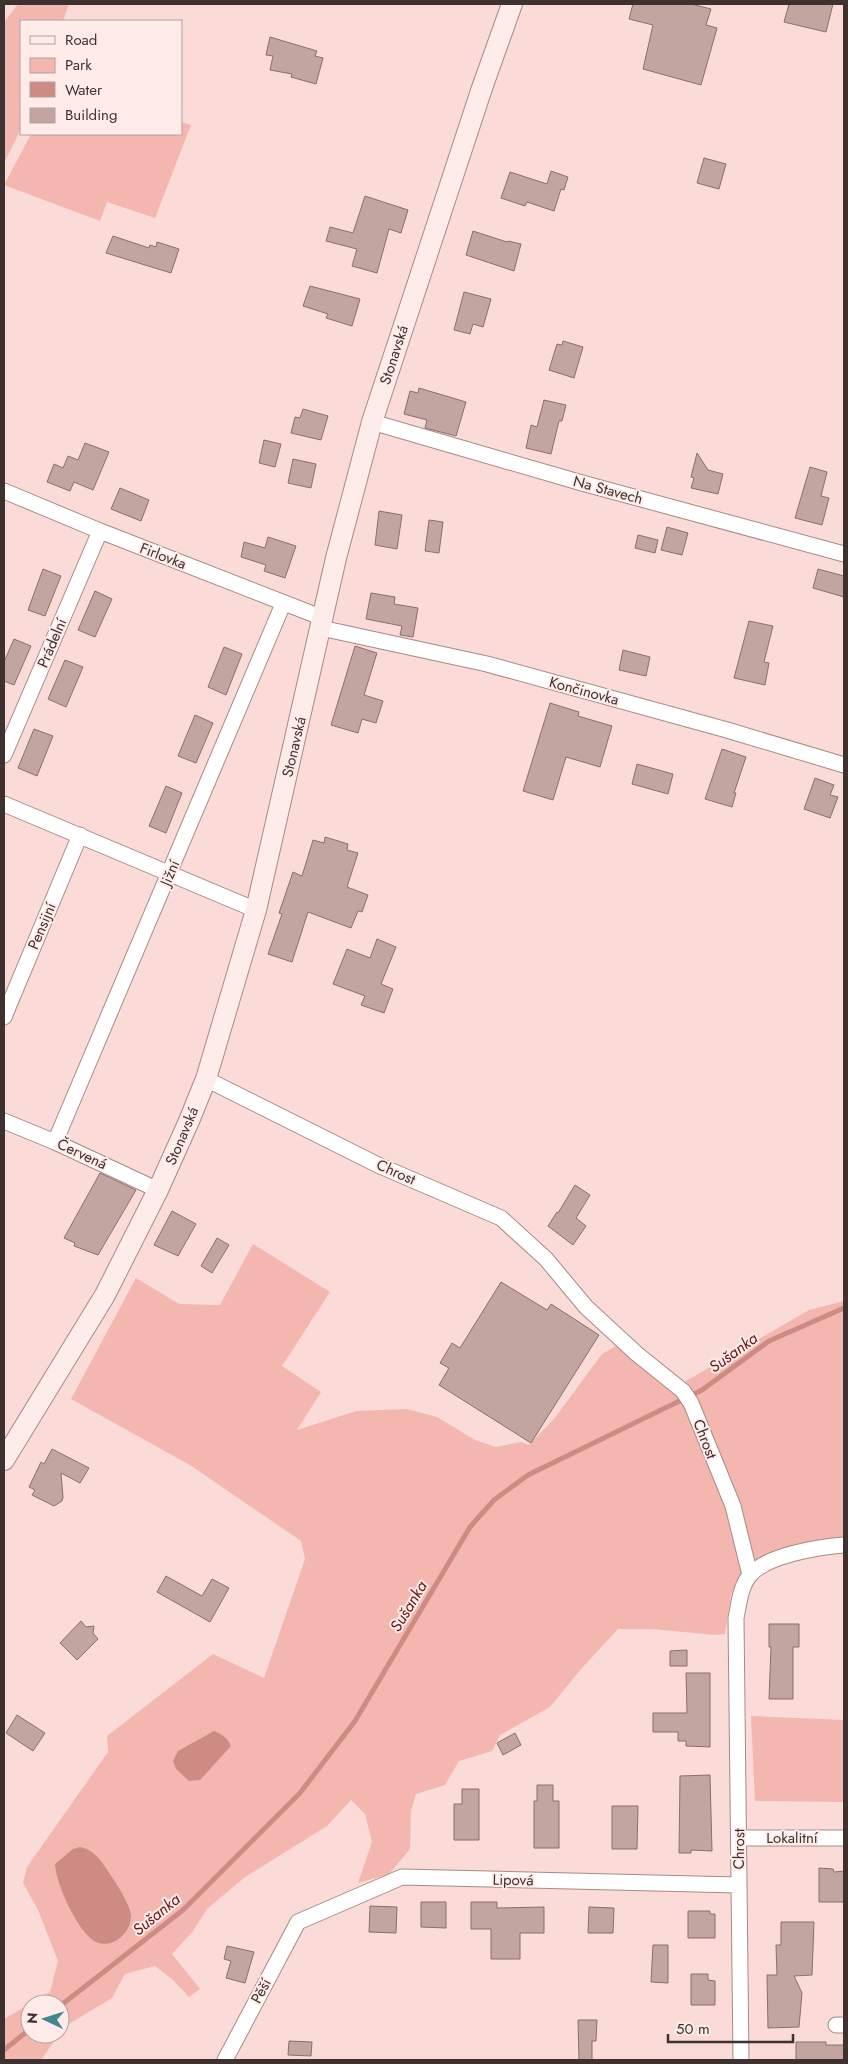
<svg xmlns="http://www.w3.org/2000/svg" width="848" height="2064" viewBox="0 0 848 2064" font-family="Jost,sans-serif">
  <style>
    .green { fill: #f3b7b0 }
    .water { fill: #cd8b84 }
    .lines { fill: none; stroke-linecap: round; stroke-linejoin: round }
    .stream { stroke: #cd8b84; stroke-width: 5 }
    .building { fill: #c2a4a0; stroke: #8b6f6c }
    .minor-casing { stroke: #a78a86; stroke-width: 17 }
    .secondary-casing { stroke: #a78a86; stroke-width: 22 }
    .minor { stroke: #fff; stroke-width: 15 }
    .secondary { stroke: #fdece9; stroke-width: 20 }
    .labels { text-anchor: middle; stroke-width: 4; stroke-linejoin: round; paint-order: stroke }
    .street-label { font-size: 15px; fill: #3e3230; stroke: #ffebe9 }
    .water-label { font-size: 16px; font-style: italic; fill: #651615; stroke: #ffebe9 }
  </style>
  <rect width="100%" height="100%" fill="#fadbd7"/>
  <!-- green -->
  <path class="green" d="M18 4H69L63 21H21V129L4 163V22Z
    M181 122 191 125 155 218 107 202 100 221 4 185 31 134H181Z
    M253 1244 330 1292 282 1366 321 1392 297 1430 356 1411 407 1409 437 1417 475 1440 496 1447 521 1442 529 1445 554 1419 602 1354 616 1346 674 1390 686 1381 809 1310 844 1301V1540L808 1542 772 1552 741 1574 731 1595 725 1634 716 1635 652 1629H618L581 1669 550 1707 500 1735 492 1751 459 1761 445 1785 416 1794 411 1811 410 1849 389 1874 358 1883 372 1842 365 1814 351 1800 327 1826 245 1877 207 1909 193 1931 172 1954 200 1989 189 1997 173 1980 155 1966 125 1974 112 1998 64 2027 60 2032V2004H30V2034H59L41 2060H4V2019L50 1992 58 1961 38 1910 23 1883 27 1867 108 1752 107 1736 213 1654 264 1678 305 1559 301 1541 190 1465 71 1399 136 1278 179 1304 220 1305Z
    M751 1716 844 1720V1802L755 1801Z"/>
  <!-- water -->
  <path class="water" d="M214 1731C222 1734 228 1738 231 1746L200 1780 189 1781 176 1769 173 1761 178 1751Z
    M80 1847C96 1850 103 1864 112 1877 118 1886 130 1905 131 1915 132 1933 111 1951 94 1941 77 1930 56 1884 55 1864L73 1849Z"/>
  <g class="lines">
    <!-- stream -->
    <path class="stream" d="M60 2006 183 1910 300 1793 355 1721 470 1527 494 1500 528 1475 702 1390 769 1341 844 1308
      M4 2050 30 2029"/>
  </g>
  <!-- building -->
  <path class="building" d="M633 4H691L711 9 706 25 717 28 701 85 643 69 653 25 629 19Z
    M789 4H833L826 32 784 22Z
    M270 37 317 51 315 56 323 58 316 84 291 77 292 74 270 70 273 56 266 55Z
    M704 158 726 164 719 189 697 183Z
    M551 171 568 177 564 190 561 189 554 211 527 202 525 206 501 198 510 172 547 184Z
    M365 196 408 210 401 233 389 229 377 273 352 266 357 249 326 241 330 227 353 233Z
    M473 231 507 242 508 241 521 244 514 271 466 255Z
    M113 236 149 248 150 245 156 247 157 242 179 249 171 273 106 253Z
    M310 286 360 299 352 326 326 318 328 314 303 306Z
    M464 292 491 299 483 327 473 324 470 334 454 330Z
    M563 341 583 347 574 378 549 370 557 344 562 345Z
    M419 388 466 402 456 436 425 428 427 420 404 414 410 391 418 393Z
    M544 400 566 405 562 421H559L551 454 526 448 531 425 537 427Z
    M303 409 328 416 321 440 291 433 295 417 300 418Z
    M264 440 281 444 275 467 259 463Z
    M85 443 109 452 93 490 74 482 70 491 47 482 54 464 63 468 68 456 78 460Z
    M697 453 708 470 723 474 718 494 691 488 694 478 691 477Z
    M293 459 316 464 311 488 288 483Z
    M810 467 827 472 821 496 829 498 822 525 795 518Z
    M120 488 149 500 141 521 111 509Z
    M379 511 402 515 397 549 375 545Z
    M429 520 443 522 439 553 425 551Z
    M667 527 688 533 682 555 661 550Z
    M638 535 658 540 655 553 635 548Z
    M268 537 296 546 285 578 264 571 266 565 241 557 244 542 265 548Z
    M43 569 61 576 45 616 28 610Z
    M818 569 844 576V597L813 588Z
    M95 591 112 599 95 637 78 630Z
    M371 593 395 597 394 604 418 608 413 637 400 635 402 626 366 619Z
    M749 621 773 626 764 662 769 663 765 685 734 678Z
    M14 639 31 646 14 685 4 681V662Z
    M355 646 377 653 364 695 383 701 376 723 362 719 358 733 331 725Z
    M224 647 242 654 226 695 208 687Z
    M623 650 650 657 646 676 619 670Z
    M65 660 83 667 66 707 48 699Z
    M550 703 579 712 578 716 612 726 600 767 566 757 553 800 523 791Z
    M195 715 213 723 196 763 178 756Z
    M34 729 53 736 37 776 18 768Z
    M722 749 746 757 734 793H736L732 807 705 799Z
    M637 764 673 774 668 794 632 784Z
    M815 778 834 785 830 795 838 797 830 818 804 809Z
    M166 786 182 793 166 833 149 826Z
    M325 837 348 844 347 850 358 853 347 887 368 895 362 912 358 911 351 928 308 912 292 962 268 954 282 914 279 913 293 872 302 876 313 840 324 843Z
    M377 939 396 947 381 984 393 989 384 1013 361 1005 365 996 333 984 347 949 370 958Z
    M100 1173 136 1190 98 1255 74 1246 75 1243 64 1238Z
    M575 1185 590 1195 576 1218 586 1226 573 1245 548 1226 557 1212 558 1213Z
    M172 1211 196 1224 178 1256 154 1245Z
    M217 1238 229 1245 212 1273 201 1266Z
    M501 1282 547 1310 551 1304 599 1335 531 1443 439 1385 449 1368 440 1363 452 1343 460 1348Z
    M52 1449 89 1468 80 1483 61 1473 63 1497 62 1501 54 1506 32 1495 35 1490 29 1487 41 1462 44 1464Z
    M166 1576 202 1596 212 1579 229 1588 210 1622 157 1592Z
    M81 1621 86 1627 94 1626 93 1633 98 1639 77 1660 60 1643Z
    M769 1624H799V1647H793V1699H769L771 1647H769Z
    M687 1650V1666H670V1651Z
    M686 1673H710V1747L686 1746V1741H678V1732H653V1713H687Z
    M17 1715 45 1733 33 1751 6 1733Z
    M515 1733 521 1745 503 1755 497 1743Z
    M710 1775 712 1851 691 1850V1853H679L680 1776Z
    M537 1785H553V1801H559V1848H534V1801H537Z
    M462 1789H479V1840H454V1804H462Z
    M612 1806H638L637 1849H612Z
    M819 1868 833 1869 834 1872 844 1871V1902H819Z
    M421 1902H446V1928L421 1927Z
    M471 1902H497V1908L544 1907V1933H520V1959H491V1929H471Z
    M370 1906 397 1907 396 1933 369 1932Z
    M589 1907 614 1908 613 1933H588Z
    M688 1911H710V1914H715V1938H688Z
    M781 1922H814L812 1975 794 1976 802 1993 799 2027 768 2028 767 1975H777L776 1945H781Z
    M653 1945H668V1983L651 1982Z
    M227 1946 254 1952 245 1983 226 1978 231 1961 224 1959Z
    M691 1974H708V1980L715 1981V2005H691Z
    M578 2020H597L596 2041H592V2060H579Z
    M289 2041 312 2042 311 2056 288 2055Z
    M796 2042H826V2045H844V2060H796Z"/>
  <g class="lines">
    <!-- minor casing -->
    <g class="minor-casing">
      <path id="minor" d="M372 422 582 483 844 554
        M4 491 100 531 323 618
        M321 628 487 664 727 730 844 765
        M4 755 100 531
        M4 804 256 910
        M4 1017 80 835
        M206 1079 378 1165 501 1218 546 1259 586 1307 637 1354 683 1391 691 1403 733 1506 750 1575
        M4 1121 55 1142 158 1190
        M55 1142 283 604
        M739 1838H844
        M836 2025H844
        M225 2060 298 1922 402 1877 738 1885
        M741 2060 736 1618C739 1604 740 1587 750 1575 767 1555 819 1547 844 1545"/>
    </g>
    <!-- secondary casing -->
    <g class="secondary-casing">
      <path id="secondary" d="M4 1460 105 1295 158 1190 189 1121 206 1079 256 910 336 558 372 422 482 88 512 4"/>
    </g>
    <!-- minor -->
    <use href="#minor" class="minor"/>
    <!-- secondary -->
    <use href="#secondary" class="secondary"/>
  </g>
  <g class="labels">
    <!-- street labels -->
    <g class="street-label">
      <text transform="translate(394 355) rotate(-72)" y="5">Stonavská</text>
      <text transform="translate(608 490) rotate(15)" y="5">Na Stavech</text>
      <text transform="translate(163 556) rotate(21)" y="5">Firlovka</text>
      <text transform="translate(52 643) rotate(-67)" y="5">Prádelní</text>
      <text transform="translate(584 691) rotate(15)" y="5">Končinovka</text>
      <text transform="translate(294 747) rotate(-77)" y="5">Stonavská</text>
      <text transform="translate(170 873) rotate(-67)" y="5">Jižní</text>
      <text transform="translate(42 926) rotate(-67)" y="5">Pensijní</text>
      <text transform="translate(182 1136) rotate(-67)" y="5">Stonavská</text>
      <text transform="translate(82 1154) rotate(25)" y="5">Červená</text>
      <text transform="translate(396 1172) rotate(24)" y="5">Chrost</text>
      <text transform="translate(705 1439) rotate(69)" y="5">Chrost</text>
      <text x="792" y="1843">Lokalitní</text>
      <text transform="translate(739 1849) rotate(-89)" y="5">Chrost</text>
      <text transform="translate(513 1880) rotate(1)" y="5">Lipová</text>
      <text transform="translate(261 1991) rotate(-62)" y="5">Pěší</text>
    </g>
    <!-- water labels -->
    <g class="water-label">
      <text transform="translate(733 1352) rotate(-36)" y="6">Sušanka</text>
      <text transform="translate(408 1606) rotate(-59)" y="6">Sušanka</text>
      <text transform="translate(156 1914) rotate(-39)" y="6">Sušanka</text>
    </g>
  </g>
  <!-- border -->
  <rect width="848" height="2064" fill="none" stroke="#3e3230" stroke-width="10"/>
  <!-- legend -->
  <rect x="20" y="20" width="162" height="115" fill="#ffebe9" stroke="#b2a19f"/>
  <rect x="30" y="36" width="25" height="8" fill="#fdece9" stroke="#b2a19f"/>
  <text x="65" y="45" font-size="15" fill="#3e3230">Road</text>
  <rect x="30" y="58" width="25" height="15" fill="#f3b7b0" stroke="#b2a19f"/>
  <text x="65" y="70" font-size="15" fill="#3e3230">Park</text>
  <rect x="30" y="82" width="25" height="15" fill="#cd8b84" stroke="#b2a19f"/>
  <text x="65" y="95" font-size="15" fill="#3e3230">Water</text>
  <rect x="30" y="108" width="25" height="15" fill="#c2a4a0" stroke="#b2a19f"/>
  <text x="65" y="120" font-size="15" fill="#3e3230">Building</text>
  <!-- north arrow -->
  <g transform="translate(45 2019) rotate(274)"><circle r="24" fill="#ffebe9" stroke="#b2a19f"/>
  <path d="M0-4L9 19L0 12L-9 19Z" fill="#408790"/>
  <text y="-8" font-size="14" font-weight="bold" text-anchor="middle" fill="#3e3230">N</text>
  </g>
  <!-- scale -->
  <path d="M668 2034v8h125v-8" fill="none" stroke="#3e3230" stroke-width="2.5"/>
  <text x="676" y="2034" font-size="15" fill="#3e3230" stroke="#ffebe9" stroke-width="4" paint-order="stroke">50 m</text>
</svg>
